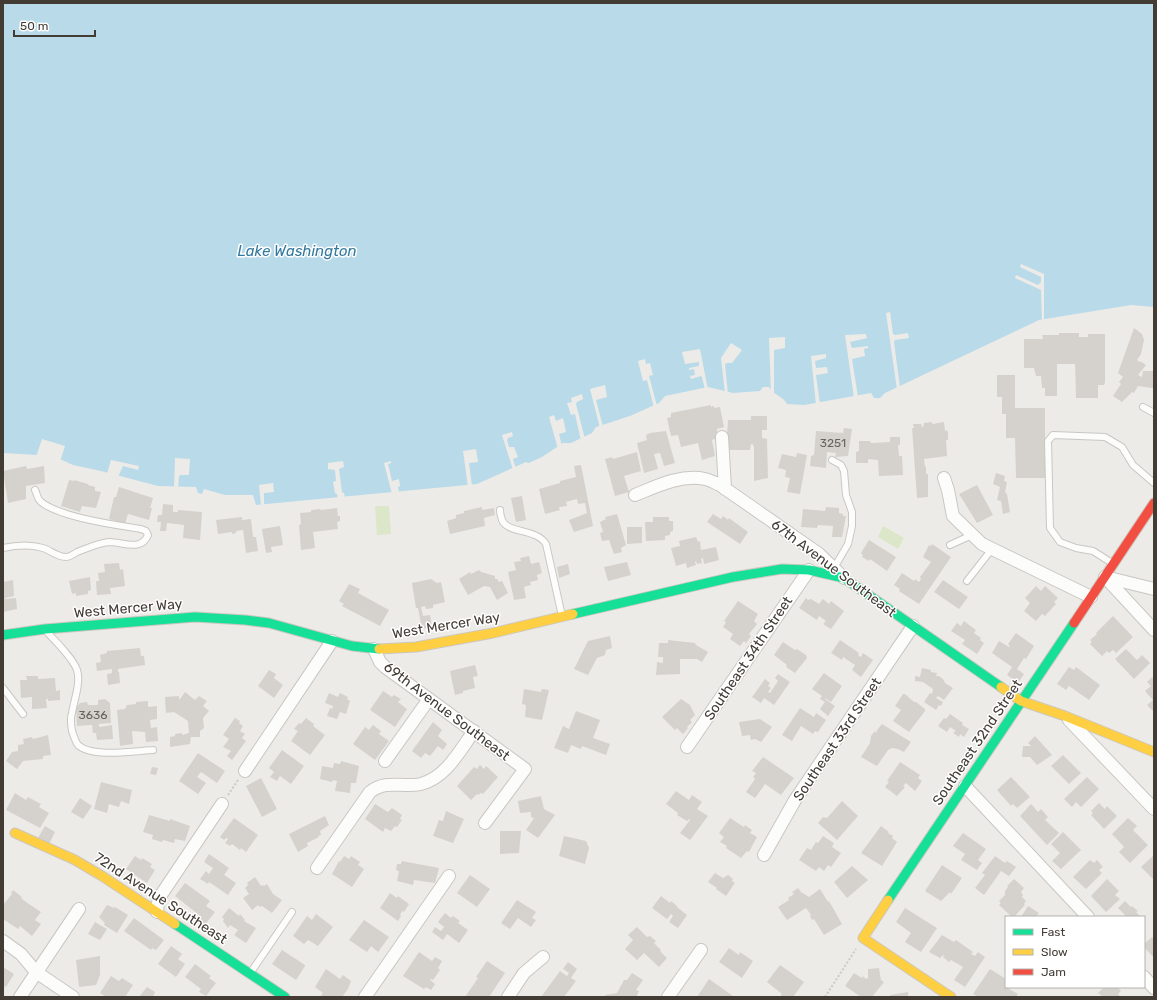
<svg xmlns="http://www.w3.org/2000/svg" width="1157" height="1000" viewBox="0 0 1157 1000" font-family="Rubik,sans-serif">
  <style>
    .green { fill: #dce6c8 }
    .water { fill: #b9dae9 }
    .pier { fill: #edebe7 }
    .building { fill: #d5d2ce }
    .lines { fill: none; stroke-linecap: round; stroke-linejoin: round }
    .lane-casing { stroke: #c9c7c3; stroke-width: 8 }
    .street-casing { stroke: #c9c7c3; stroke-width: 14 }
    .fast-casing { stroke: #ccc7be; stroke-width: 11 }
    .slow-casing { stroke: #ccc7be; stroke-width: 11 }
    .jam-casing { stroke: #ccc7be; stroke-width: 11 }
    .path { stroke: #cbc9c6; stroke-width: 2; stroke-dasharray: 2 2; stroke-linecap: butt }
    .lane { stroke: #fcfcfb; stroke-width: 6 }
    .street { stroke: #fcfcfb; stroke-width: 12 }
    .fast { stroke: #16e098; stroke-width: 9 }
    .slow { stroke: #ffcf43; stroke-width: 9 }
    .jam { stroke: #f24e42; stroke-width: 9 }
    .labels { text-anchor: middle; stroke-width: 3; stroke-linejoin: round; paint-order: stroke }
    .number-label { font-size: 12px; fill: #68635c }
    .street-label { font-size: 14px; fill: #423c34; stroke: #fff }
    .water-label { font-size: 15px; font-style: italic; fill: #34799e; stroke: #fff }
  </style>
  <rect width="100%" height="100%" fill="#edebe7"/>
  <!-- green -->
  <path class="green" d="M375 506H389L391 534 377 535Z
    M883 526 904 538 898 549 878 537Z"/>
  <!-- water -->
  <path class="water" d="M3 3H1154V307L1131 305 1039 320 885 393 880 398H874L871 393 804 405 787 404C783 396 773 395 769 387H763L760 391 733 393 708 387 665 396 659 403 630 416 596 427 592 433 571 443H563L542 457 529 463 526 462 477 484 256 505 253 495H225L204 489 202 494 198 493 196 487 158 486 101 471 73 465 62 460 37 455 3 453Z"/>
  <!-- pier -->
  <path class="pier" d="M1021 264 1044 274V321L1042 322 1041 290 1015 278 1016 275 1038 285 1041 282V277L1020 267Z
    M890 312 893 334 895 335 908 333 909 338 895 340 894 342 900 388 897 389 886 313Z
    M866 334 867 338 850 342 852 348 868 346V348L864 349 865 356 852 359 858 397 854 398 845 335Z
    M785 337V348L774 350V396L771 394 769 338Z
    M731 343 742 350 732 363H726L725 365 728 394 725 393 721 358Z
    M700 349 708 390H705L702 377 701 376 691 379 690 376 695 375 694 369 689 370V368L699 366V362L685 364 682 352Z
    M826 354V358L815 361 816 368 827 367 828 373 816 375 820 404 816 405 811 356Z
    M645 359 646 364 650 363 653 375 649 376 657 406 654 408 647 380 643 381 638 361Z
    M605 385 607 397 596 400 603 427 600 428 590 389Z
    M582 394 583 399 577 402 576 404 585 439 581 441 575 414 571 415 567 403 572 402 571 398Z
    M554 415 556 421 563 418 566 432 559 434 562 446 558 449 549 417Z
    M512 432 513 436 508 438 507 440 509 447H514L518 457 513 459 516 469 513 470 502 435Z
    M42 439 65 446 60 462 36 457Z
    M476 449 478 462 469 463 472 486 468 487 463 451Z
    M175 458 190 459 189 475H180L179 476 178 489H174Z
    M111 460 139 466 138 470 123 466 118 477 107 474Z
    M343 461 344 467 339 469 342 492 344 493 345 498 338 499 337 494 335 493 333 482 336 481 335 470 328 469V463Z
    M391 461V463L388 464 392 481 399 479 400 486 398 487 399 493 392 494 384 463Z
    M273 483 274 492 264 493V506H261L259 485Z"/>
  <!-- building -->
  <path class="building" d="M1134 328 1142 334 1144 340 1141 354 1137 360 1139 362 1140 361 1146 365 1138 375 1142 377 1143 371H1154V389L1152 388 1138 386 1134 393 1132 392 1122 402 1113 396 1121 384 1119 382 1123 377 1118 373Z
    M1059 333H1079V337H1088V334H1105V382L1104 385H1098V398H1076L1075 364H1057V396H1045V388H1042L1041 376H1036L1034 368H1024V339H1043L1042 335H1059Z
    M997 375H1015V408H1045V478H1016L1015 438H1006V414H1002V397H997Z
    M711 405V407L714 406V408L720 407 724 427 717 429V438L712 440 715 456 702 460 698 443 681 447 678 435 671 436 667 418 671 417V413Z
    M751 416H767V430H762V438L767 439 768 478 754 481V446H753V444H751L750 450H728L727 435 728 420H751Z
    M932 422V424L944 422 945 431 947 430 948 433V440H946L947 456 924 459 925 467 926 466V474H928V497L917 498 912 428H914L913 424H921L922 427H923L924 423Z
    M844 428 852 429 848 456 835 457 836 453 827 452 826 468 810 466 811 456 814 455 816 431 843 433Z
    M666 431 675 463 664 466 660 453 654 454 658 469 644 473 637 443 647 440 646 435 650 433Z
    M890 437H900V445H898L899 456H902L903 475 879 476 878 460 868 459V463H856V452L859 451V441H870L871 443 890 442Z
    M637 452 641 471 624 476 629 492 615 496 605 459 612 457 613 459Z
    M797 453 807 455 800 494 787 492 790 478 785 477 786 470 778 468 782 454 796 457Z
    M581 465 593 526 574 532 569 520 587 513 585 503 578 504 577 499 566 502 567 506 559 507 560 510 545 514 539 489 560 483V481L576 477 574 466Z
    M26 466 27 469 44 466 45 483 26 486V499L8 503 3 471Z
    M996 473 1005 476 1004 481 1007 482 1005 492 1007 494 1010 512 1003 514 1001 501 997 500 1000 487 993 484Z
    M69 480 74 481V480L88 484V485L95 487V491L101 492 96 508 82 506 80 512 61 506Z
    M977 485 993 515 977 523 959 494Z
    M119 487 153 498 150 508H152L149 520 128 514 125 524 109 519 114 497H116Z
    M522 496 526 520 516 522 511 498Z
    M163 504 173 505V512H178V510L202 512 200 540 183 538 184 525 167 523 166 531H160L161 522H157L158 515H162Z
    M482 507V510L494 508 495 515 484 518 485 526 450 534 447 521 456 518V515L464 513V511Z
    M826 507 839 508V513L843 514V516H846L842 537H832L833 526 818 525 817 528 801 527 803 509 825 511Z
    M337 508 338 516H340V521L337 522 338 529 313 532 315 548 301 550 299 525 301 524 300 513 311 512V510L320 509 321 510Z
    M617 514 626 545 621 548 622 552 614 554 609 540 602 541 600 533 603 532 600 522 606 519 605 517Z
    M713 514 721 519 723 516 728 520 729 518 748 532 740 544 707 522Z
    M242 517V520L251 519 253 537H256L258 551 246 553 243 530 236 531V533L232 534V532L218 534 216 520Z
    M653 517H669V521H673V531L670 532V535L665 536V540L646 541 645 522H653Z
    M280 526 283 545 271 547 272 552 266 553 262 529Z
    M627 527H642V543L627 544Z
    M696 537 698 542 700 541 701 550 716 547 719 560 704 564 703 558 701 559 702 563 697 564 696 561 695 562 696 565 687 568 686 563 676 566 671 548 680 546 679 541Z
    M869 540 896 557 887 571 870 559 869 561 862 557 863 555 861 553Z
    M932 544 951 557 919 604 899 591 900 589 894 585 902 573 914 581 915 579 919 582 921 579 920 577 931 562 923 557 929 545 931 546Z
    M529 556 531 564 539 562 542 573 537 575 538 580 530 582 531 585 524 587 526 598 514 600 508 572 516 570 514 562 521 561 520 558Z
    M627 562 631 575 608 581 604 567Z
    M119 563 120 570 123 569 125 586 110 588 111 594 97 595 96 581H99L98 573 105 572 104 564Z
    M568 564 570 574 559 578 557 567Z
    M479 570 481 572 495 576V579H497L499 582 502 581 508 593 497 600 490 587 484 586 468 595 459 579 470 572 471 574Z
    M90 577 91 590 88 591V594L76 596V593L72 594 69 581Z
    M431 579 437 583 441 582 445 602 433 605V608L426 609 425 606 421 607 423 616 430 615 432 627 422 629 418 608H416L412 583Z
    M13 580 14 596 5 598V599L16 598 17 609 3 612V582Z
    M943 580 968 597 959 609 934 592Z
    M349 584 360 589 358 593 389 610 380 626 342 606 344 604 339 601Z
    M1036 586 1041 591 1045 586 1058 598 1054 602 1056 604 1045 616 1042 614 1036 621 1024 611 1030 603 1025 598Z
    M806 598 808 600 811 599 819 604 823 599 829 604 831 601 844 611 831 629 823 624 826 621 819 616 817 620 799 608Z
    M738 601 758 614 754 621 757 624 749 634 751 636 746 643 744 641 740 646 730 639 733 634 723 627 726 622 724 621Z
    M1113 616 1133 637 1116 653 1113 650 1109 653 1107 651 1102 656 1090 644 1092 642 1090 640 1097 634 1096 633Z
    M964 621 976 630 974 633 981 638 980 640 984 643 977 654 962 644 965 640 951 631 957 623 961 626Z
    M1016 633 1034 646 1026 659 1024 658 1017 669 1024 674 1018 683 1007 675 1012 667 992 653 999 641 1009 647 1010 646 1008 644Z
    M610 636 612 648 606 650 605 655 597 658 588 675 574 669 588 641Z
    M668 640 695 643 696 645 708 652 702 662 697 659H680V674L656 675 657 662 663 663V657H658L659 643H668Z
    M840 640 859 653 858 655 861 657 863 653 873 660 861 677 852 670 855 665 843 657 842 660 831 653Z
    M783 642 795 650 797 649 806 655 807 658 795 673 786 667 787 665 774 655Z
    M140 648 141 656H144L145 665 118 669V672H119L120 683 108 685 107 674 112 673V669L97 671 96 663 101 662 100 655 107 653V651Z
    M1126 649 1137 660 1142 655 1150 663 1134 679 1115 659Z
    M475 665 478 676 473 677 475 688 463 691V693L455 695 450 671Z
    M1069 667 1074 670 1076 667 1100 685 1089 700 1069 686 1066 690 1057 684Z
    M922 668 931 670V672L937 673 936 676H939L944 680 945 683 953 688 944 700 938 696 936 698 943 702 941 706 939 705 936 710 924 702 930 693 932 694 933 689 923 682 915 681V676L920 677Z
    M269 670 276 674 274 678 283 685 274 698 258 686Z
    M824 673 842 686 831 702 825 698V699L835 706 828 716 820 709 825 702 820 699 822 696 812 689Z
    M778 674 790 682 774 705 764 698 761 703 752 697 765 679 770 683 768 686 771 688 768 692 770 693 778 681 775 678Z
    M26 676H38V679L55 678 56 691 60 690V700L48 701V699H46L47 708 32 709V697L21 698 20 680H27Z
    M1152 677 1154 680V712L1147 705 1153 700 1145 691 1151 686 1147 682Z
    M524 689 541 692 542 689 549 690 542 720 525 717 526 705 522 704Z
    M383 691 392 697 394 695 401 699 398 702 407 709 395 727 370 710Z
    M185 692 195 700 199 696 207 701 203 706 209 711 203 718 204 728 200 731V737H191L190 744 170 747V737L175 736V734L182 733V735L189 733 188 721 174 712 166 713 165 697 179 696V699H180Z
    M329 693 338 697 340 693 348 697 347 699 350 701 346 714 340 712 337 719 327 716 330 708 332 709 333 706 325 703Z
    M903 694H905L914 702H916L925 709V711L909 732 893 721 901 710 895 706Z
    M105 699 110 703 111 723 99 724V727L112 725 113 739 97 740 96 733H93L92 725 77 726 76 708 80 703 87 702 88 705H97L98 704V700Z
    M681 699 690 705 695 715 690 720 692 722 687 727 688 728 683 734 677 728 675 730 662 717Z
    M148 701V707L157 706V719L150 720 151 728 157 727 158 741 146 742 145 732 132 731 133 744 120 746 117 710 125 709 127 705 136 704V702Z
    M800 708 814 717 816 713 826 720 818 732 815 731 813 734 801 726 792 741 782 735Z
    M576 711 600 720 593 738 610 744 606 755 582 746 581 749 571 745 568 753 554 748 563 726 569 729Z
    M950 714 963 723 962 725 969 729 964 737 960 734 959 737 953 733 956 731 950 727 947 732 938 726 944 718 946 719Z
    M235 718 240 721 239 723 243 726 240 731 245 734 242 738 246 741 232 760 227 756 231 751 223 747 229 739 223 735Z
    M306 718 314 724 313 726 325 735 310 755 291 741 298 731 294 729 299 723 301 724Z
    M760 719 772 727 761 742 755 739 751 740 750 735 742 736 739 722Z
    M433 722 442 730 438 736 447 744 443 750 438 746 430 756 425 753 421 758 412 751Z
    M882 724 911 742 904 752 898 749 892 748 888 750 877 766 861 757 870 743 871 736 875 731 877 733V730Z
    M373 725 381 731 379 734 389 741 375 760 353 744 365 727 369 730Z
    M48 735 51 755 43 756V759L23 761 17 769 6 761 12 752 18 751V745L24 744 23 739 32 737 33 739Z
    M1035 736 1052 755 1037 765 1030 757H1022L1023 746H1031L1028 743Z
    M282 750 304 766 291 784 280 776 277 781 270 777 274 772 269 768Z
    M198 753 225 771 217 783 201 772 197 777 206 783 198 794 179 781Z
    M1063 755 1081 773 1069 784 1051 766Z
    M763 757 794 778 781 795 765 784 755 798 746 792 755 779 753 777 756 773 752 771Z
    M341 761 359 766 356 783H351L350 793 335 791 337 781 333 780 332 782 320 779 322 766 333 768 334 763 340 764Z
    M900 762 920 775 918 778 922 781 915 791 906 783 903 786 905 787 897 796 885 787 889 782 887 781Z
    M480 765 484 769 486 766 498 777 483 794 481 793 478 795 477 794 471 800 457 786 474 767 477 769Z
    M152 767 158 768 156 775 150 774Z
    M1011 777 1030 797 1017 808 1013 804 1011 806 997 790Z
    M1087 777 1099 789 1081 807 1076 802 1072 807 1064 799Z
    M261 778 277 809 262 817 246 786Z
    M101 782 132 790 129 804 121 801 119 807 109 804 107 813 94 809Z
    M676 791 689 800 692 795 702 802 697 809 708 816 690 840 680 833 690 820 689 819 687 821 677 815 678 813 666 804Z
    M15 793 26 800 28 797 41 804 39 807 49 813 40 828 6 810Z
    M541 796 544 809 555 815 538 838 526 830 534 818 531 817V812L520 813 518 801Z
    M80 798 92 806 83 819 71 812Z
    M842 801 858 816 837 840 818 823 823 817 827 818Z
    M1099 803 1105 809 1107 806 1117 816 1104 829 1091 815 1093 813 1091 811Z
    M375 804 388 812 392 808 402 815 400 819 402 820 397 827 395 826 391 831 385 828 383 832 365 819Z
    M1031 804 1038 812 1041 809 1048 817 1045 820 1059 833 1047 845 1020 816Z
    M446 811 464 819 453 843 433 836 439 820 443 821Z
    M149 815 170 821V819L190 826 185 841 175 839 174 843 163 840 162 842 152 839 153 835 143 832Z
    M325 816 329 825 320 831 321 835 318 836 319 837 307 843 308 846 298 852 289 834Z
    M234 818 258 835 246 852 241 848 240 850 232 844 230 846 225 843 228 839 226 838 224 840 220 837Z
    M730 818 744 827 745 825 752 830 750 833 757 837 749 852 747 851 741 858 726 848 727 846 720 842 724 837 719 833Z
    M1128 818 1137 826 1133 830 1148 845 1130 863 1119 852 1124 847 1112 834Z
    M45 826 55 832 49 844 38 838Z
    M881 826 889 832 888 833 893 836 892 838 897 842 882 866 861 853Z
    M500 831H521L519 853 500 854Z
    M1063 832 1081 850 1061 869 1052 861 1060 853 1051 844Z
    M963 833 986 849 978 860 982 863 977 870 961 860 965 854 953 846Z
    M564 836 586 841 589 848 585 864 559 856Z
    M823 836 834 843 832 847 841 853 831 867 828 865 824 871 819 867 816 871 799 860 807 848 811 850 816 842 818 843Z
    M209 854 229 868 224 875 236 883 228 895 209 882 208 884 200 879 206 871 209 874 213 868 204 862Z
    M1154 855V880L1141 867Z
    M135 856 141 860 142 858 152 864 150 867 155 870 147 883 126 869Z
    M344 856 349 859 351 856 360 862 358 865 364 869 352 887 332 874 339 861 340 862Z
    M995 856 1005 863 1007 861 1016 867 1009 876 1001 871 984 895 975 888 985 875 982 873Z
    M1090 860 1094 863 1097 860 1103 867 1099 870 1102 873 1086 889 1073 877Z
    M402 861 439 868 435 883 414 880 413 885 397 881 399 871 396 870 397 864H401Z
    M942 865 962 878 951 894 950 892 941 901 925 891Z
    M852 866 868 880 847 898 834 882Z
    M715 873 723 878 728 875 733 879 732 881 735 883 726 896 716 889 717 888 708 882Z
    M470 875 490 889 477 907 457 893Z
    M255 877 261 886 263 885 264 886 267 884 273 894 282 900 272 913 262 906 260 907 258 905 252 910 243 898 249 894 245 888 248 885 247 883Z
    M1014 879 1024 888 1021 892 1023 895 1022 897 1026 901 1024 904 1025 905 1014 917H1012L999 905 1001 903 999 901 1005 895V891L1008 887 1007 886Z
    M1107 879 1119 891 1115 895 1120 899 1106 912 1091 896Z
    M185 883 210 901 206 906 215 912 204 926 195 920 199 915 175 896Z
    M798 888 801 892 809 897 820 889 828 902 829 901 842 924 824 935 814 919 812 920 810 916 811 915 806 908 787 920 778 907 789 900 788 898 794 894 792 892Z
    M13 890 22 897 21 898 26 902 41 912 35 920 41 924 32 936 20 926 18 929 3 919V905L12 894 11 893Z
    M390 893 397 898 398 896 409 904 404 912 402 911 400 915 401 916 398 921 380 908Z
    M661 896 670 903 671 901 677 906V907L687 915 678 928 669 922 673 916 671 914 667 919 652 908Z
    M517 900 536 912 532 918 536 920 531 927 518 918 510 929 501 923Z
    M1125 901 1131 907 1132 906 1138 911 1136 912 1141 917H1127L1118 908Z
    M107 905 114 908 115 907 128 915 117 933 104 925 105 923 99 917Z
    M1028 906 1039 913 1036 917H1021Z
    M229 908 239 916 240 914 245 920 244 921 256 928 246 943 234 935 238 930 230 925 228 928 223 921 224 919 222 917Z
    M905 908 937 928 921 952 905 942 911 933 896 922Z
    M445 913 451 918 453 916 460 921 458 923 468 930 459 943 447 934 443 940 432 932 435 927 441 931 444 927 438 922Z
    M316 914 333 927 318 946 308 940 304 944 293 936 307 916 312 920Z
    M134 918 164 940 156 950 152 948 151 950 124 931Z
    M364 920 389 937 378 952 371 946 367 952 349 940Z
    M95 922 107 929 100 940 88 934Z
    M637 927 647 937 650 936 656 941 654 943 661 950 660 951 667 958 659 967 644 953 637 960 625 949 633 940 628 935Z
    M942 935 954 942 956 940 973 952 971 954 975 956 978 952 985 957 965 987 954 980 963 967 951 960 949 962 943 957 944 955H943L940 958 929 952Z
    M1152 937 1154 940V958L1144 947V944Z
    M171 946 182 954 178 959 185 964 176 977 158 964Z
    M729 948 739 955 740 952 753 961 742 978 719 962Z
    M282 950 305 965V966L296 980 272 964Z
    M419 952 432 961 435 957 442 961 438 968 440 970 433 980 431 979 430 980 435 984 431 990 426 987 424 989 403 976Z
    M100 956V975L96 985 79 987 76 960Z
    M487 961 505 973 489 997H465L478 978 476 977Z
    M568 962 577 969 571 978 576 981 564 997H541L560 971 567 976 569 973 563 969Z
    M195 964 211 976 209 978 216 983 206 996 199 992 201 989 185 977Z
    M780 965 804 982 793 997H780L782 994 767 982Z
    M3 967 14 974 6 987 5 986 3 989Z
    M879 968 881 980 884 982 872 997H861L845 986 854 973 862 978 863 976 866 979 868 978V969Z
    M326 969 340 979 343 975 351 981 348 989 342 997H324L321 995 323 993 315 987Z
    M990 969 1006 979 1004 986 1018 994 1016 997H978L973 994Z
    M632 973 643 980 636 990 639 991 637 995 638 997H605V995L617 993 624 980H627Z
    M111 976 119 981 122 978 133 985 125 997H106L100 993Z
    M709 979 733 996 732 997H697Z
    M147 987 155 992 153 997H139Z
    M1104 987H1117L1121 991 1118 994 1121 997H1103L1098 993Z
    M908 992V997H890V995Z"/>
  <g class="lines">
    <!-- lane casing -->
    <g class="lane-casing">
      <path id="lane" d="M1143 407 1154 413
        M832 460 841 465 844 471 846 495 852 512V526L848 544 834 568
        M500 510C500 513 501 517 502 520 508 534 536 528 546 544L562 616
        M950 545 972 535
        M3 548C17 545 29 544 43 548 50 550 57 557 66 557 69 557 74 554 77 552 88 548 98 543 109 542 123 542 141 552 148 535L146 531 141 529C117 525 57 517 40 501 37 498 37 493 35 490
        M1112 563 1093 551 1076 548 1060 542 1050 528 1048 441 1053 435 1105 437 1122 447 1133 465 1154 483
        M967 581 992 549
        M47 632C56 642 73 658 77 670 81 683 74 700 72 713 70 718 71 725 72 731 74 736 75 741 78 745 92 758 135 751 153 750
        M3 688 23 714
        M251 972 292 912"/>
    </g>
    <!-- street casing -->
    <g class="street-casing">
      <path id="street" d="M722 437 725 489
        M944 478 948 490 953 516 982 544 1091 597
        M635 495C657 486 681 474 705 479 710 480 715 483 720 485L819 554 844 578
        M1105 577 1154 630
        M1105 577 1154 589
        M374 649 380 662 385 667 525 769 485 823
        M1069 720 1154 809
        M687 747 809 570
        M385 761 429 699
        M245 771 332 641
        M965 786 1088 917
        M764 855 795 800 913 626
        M317 868 370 792C387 779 402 788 421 784 446 778 460 750 474 731
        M157 912 158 903 161 895 222 804
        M3 941 21 954 36 972 73 997
        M1144 977 1154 988
        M20 997 79 909
        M365 997 449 876
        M508 997 524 973 543 957
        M668 997 701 950"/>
    </g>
    <!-- fast casing -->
    <g class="fast-casing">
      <path id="fast" d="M573 614 733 577 782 569 809 570 844 578 1001 687
        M3 635 45 629 195 617 245 620 269 623 352 646 379 649
        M888 900 1074 623
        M175 924 285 997"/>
    </g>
    <!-- slow casing -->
    <g class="slow-casing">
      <path id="slow" d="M379 649 416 647 493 633 573 614
        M1001 687 1021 701 1065 716 1154 752
        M15 833 75 860 102 876 175 924
        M888 900 863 938 951 997"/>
    </g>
    <!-- jam casing -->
    <g class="jam-casing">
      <path id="jam" d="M1074 623 1154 503"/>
    </g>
    <!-- path -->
    <path class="path" d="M228 795 238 780
      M825 997 856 949"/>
    <!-- lane -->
    <use href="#lane" class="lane"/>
    <!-- street -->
    <use href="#street" class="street"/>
    <!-- fast -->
    <use href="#fast" class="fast"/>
    <!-- slow -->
    <use href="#slow" class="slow"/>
    <!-- jam -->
    <use href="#jam" class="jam"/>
  </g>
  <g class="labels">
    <!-- number labels -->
    <g class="number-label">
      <text x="833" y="447">3251</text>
      <text x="93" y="719">3636</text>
    </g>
    <!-- street labels -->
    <g class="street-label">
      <text transform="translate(834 568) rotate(37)" y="5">67th Avenue Southeast</text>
      <text transform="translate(128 608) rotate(-5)" y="5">West Mercer Way</text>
      <text transform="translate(446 625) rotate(-9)" y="5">West Mercer Way</text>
      <text transform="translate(748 658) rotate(-56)" y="5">Southeast 34th Street</text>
      <text transform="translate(447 711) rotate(37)" y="5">69th Avenue Southeast</text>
      <text transform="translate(837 739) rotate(-56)" y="5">Southeast 33rd Street</text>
      <text transform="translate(977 742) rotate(-56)" y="5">Southeast 32nd Street</text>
      <text transform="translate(161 898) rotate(33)" y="5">72nd Avenue Southeast</text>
    </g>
    <!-- water labels -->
    <g class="water-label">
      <text x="297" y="256">Lake Washington</text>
    </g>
  </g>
  <!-- border -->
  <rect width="1157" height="1000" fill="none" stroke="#423c34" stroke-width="8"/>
  <!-- legend -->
  <rect x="1005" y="916" width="140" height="72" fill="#ffffff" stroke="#b3b1ae"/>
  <rect x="1013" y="929" width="20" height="6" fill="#16e098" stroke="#b3b1ae"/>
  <text x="1041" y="936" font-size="12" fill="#423c34">Fast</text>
  <rect x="1013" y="949" width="20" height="6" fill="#ffcf43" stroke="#b3b1ae"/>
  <text x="1041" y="956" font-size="12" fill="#423c34">Slow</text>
  <rect x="1013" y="969" width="20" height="6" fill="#f24e42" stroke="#b3b1ae"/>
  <text x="1041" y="976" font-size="12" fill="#423c34">Jam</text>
  <!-- scale -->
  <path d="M14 30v6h81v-6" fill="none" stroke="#423c34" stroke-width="2"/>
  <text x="20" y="30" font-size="12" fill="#423c34" stroke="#ffffff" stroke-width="3" paint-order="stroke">50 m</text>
</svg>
